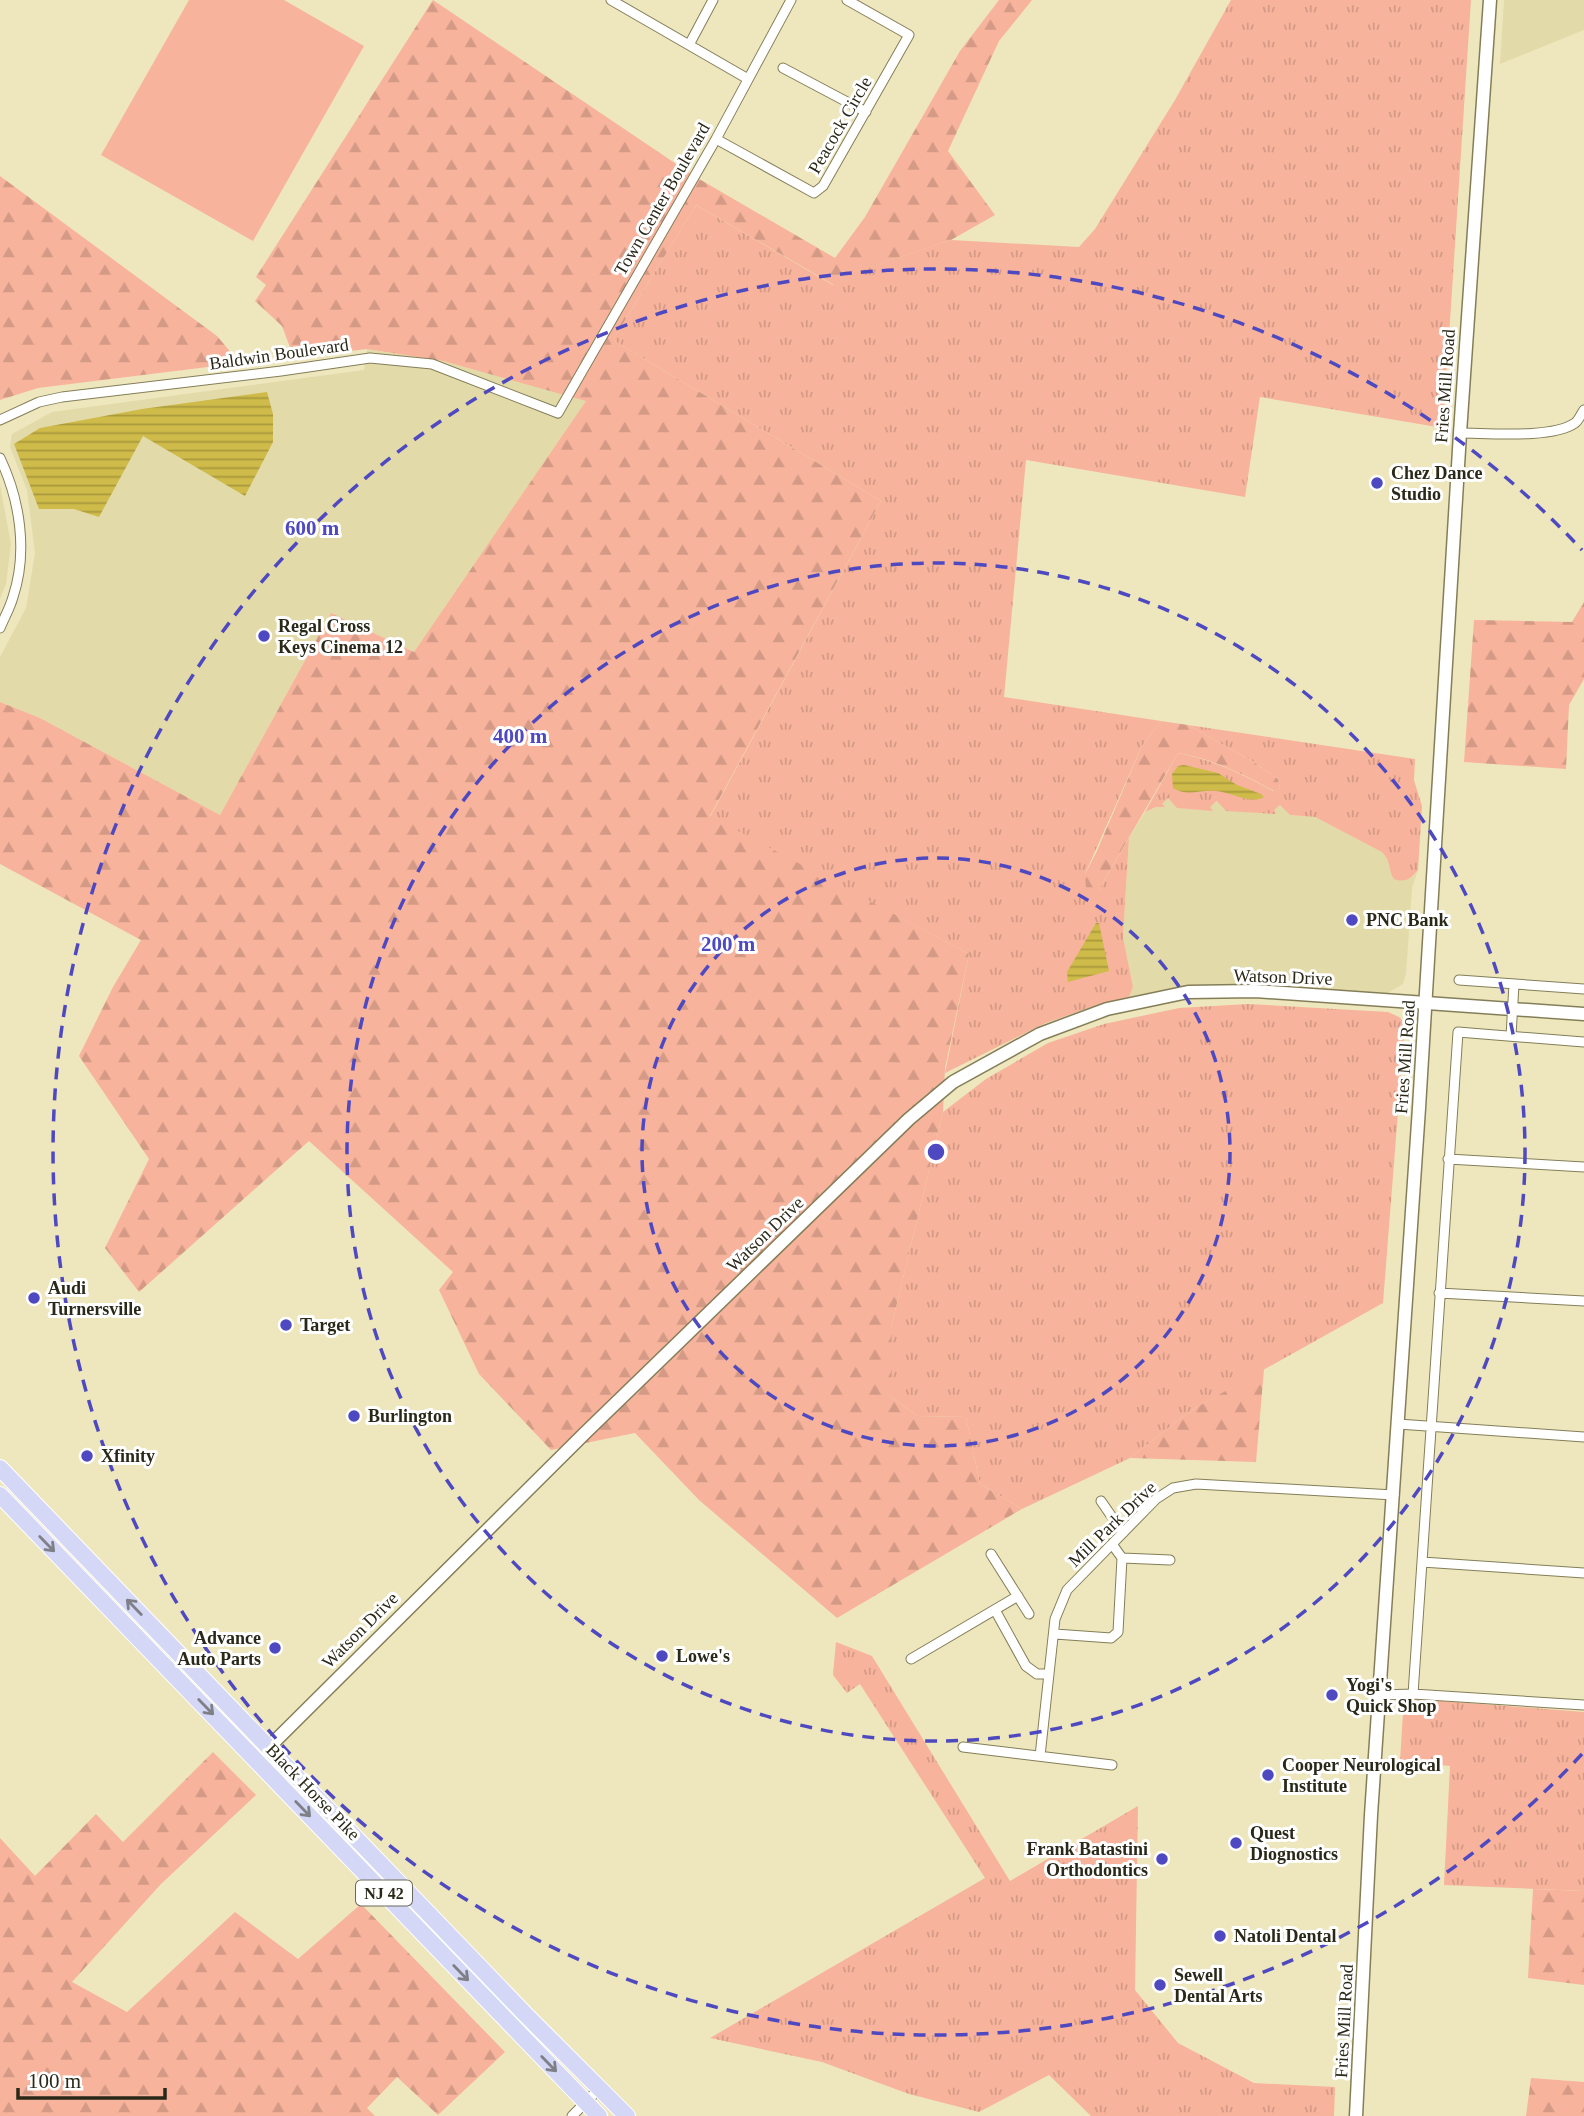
<svg xmlns="http://www.w3.org/2000/svg" width="1584" height="2116" viewBox="0 0 1584 2116" font-family="Georgia,serif">
  <style>
    .built { fill: #e3daa9 }
    .grass { fill: url(#grass-tufts) }
    .forest { fill: url(#forest-firs) }
    .pitch { fill: #f7b39c }
    .water { fill: url(#water-rules) }
    .lines { fill: none; stroke-linecap: round; stroke-linejoin: round }
    .minor-casing { stroke: #847e58; stroke-width: 11 }
    .tertiary-casing { stroke: #847e58; stroke-width: 15 }
    .secondary-casing { stroke: #847e58; stroke-width: 15 }
    .trunk-casing { stroke: #fff; stroke-width: 18 }
    .minor { stroke: #fff; stroke-width: 9 }
    .tertiary { stroke: #fff; stroke-width: 12 }
    .secondary { stroke: #fff; stroke-width: 12 }
    .trunk { stroke: #d4d8f6; stroke-width: 16 }
    .oneway { stroke: #7f8087 }
    .ring { fill: none; stroke: #4e49c0; stroke-width: 3.5; stroke-dasharray: 12 9 }
    .poi-dot { fill: #4e49c0; stroke: #fff; stroke-width: 2.5 }
    .labels { text-anchor: middle; stroke-width: 6; stroke-linejoin: round; paint-order: stroke }
    .shield { fill: #fff; stroke: #6a685d; stroke-width: 2 }
    .shield-label { font-size: 16px; font-weight: bold; fill: #2a2818 }
    .street-label { font-size: 18px; fill: #2a2818; stroke: #fff }
    .poi-label { font-size: 18px; font-weight: bold; fill: #2a2818; stroke: #fff; text-anchor: start }
    .centre { fill: #4e49c0; stroke: #fff; stroke-width: 3.5 }
    .ring-label { font-size: 21px; text-anchor: middle; font-weight: bold; fill: #4e49c0; stroke: #fff; stroke-width: 6; stroke-linejoin: round; paint-order: stroke }
  </style>
  <defs>
    <pattern id="grass-tufts" width="24" height="20" patternUnits="userSpaceOnUse" patternTransform="scale(1.75)"><rect width="24" height="20" fill="#f7b39c"/><path d="M3 7l-1-3M5 7V3M7 7l1-3M15 17l-1-3M17 17v-4M19 17l1-3" fill="none" stroke="#d49a86"/></pattern>
    <pattern id="forest-firs" width="22" height="20" patternUnits="userSpaceOnUse" patternTransform="scale(1.75)"><rect width="22" height="20" fill="#f7b39c"/><path d="M5 1l3.5 6h-7zM16 11l3.5 6h-7z" fill="#d49a86"/></pattern>
    <pattern id="water-rules" width="6" height="5" patternUnits="userSpaceOnUse" patternTransform="scale(1.75)"><rect width="6" height="5" fill="#cfbb49"/><path d="M0 2.5h6" fill="none" stroke="#a8983c"/></pattern>
  </defs>
  <rect width="100%" height="100%" fill="#eee7bd"/>
  <!-- built -->
  <path class="built" d="M1504 0H1584V30L1500 64Z
    M367 349 443 361 587 400 414 652 331 613 220 815 40 718 0 702V657L26 608 35 553 27 490 10 447 12 434 52 412 364 370Z
    M0 485 11 544 6 584 0 599Z
    M1168 798 1178 808 1212 810 1209 807 1218 801 1273 810 1280 805 1290 815 1315 817 1383 852 1391 866 1413 877 1418 870 1412 888 1406 974 1403 984 1388 993 1237 985 1182 988 1129 997 1133 987 1123 937 1129 838 1145 812 1156 807Z"/>
  <!-- grass -->
  <path class="grass" d="M1231 0H1471L1443 428 1260 397 1245 497 1026 460 1004 697 1161 721 1142 746 1085 874 1098 891 1129 838 1123 937 1133 987 1129 997 1103 1003 1046 1023 945 1073 969 954 710 817 881 501 613 340 696 205 833 285 838 277 951 240 1079 247 1095 229 1175 100Z
    M1188 725 1415 759 1414 780 1422 806 1418 870C1411 879 1405 883 1394 879 1388 870 1392 863 1382 852L1315 817 1290 815 1280 805 1274 810 1276 814 1226 811 1217 801 1210 807 1213 811 1177 808 1168 798 1162 804 1165 807H1156L1145 812 1178 753C1214 760 1242 774 1273 791L1280 788 1278 779 1252 761Z
    M1248 1004 1388 1012 1399 1017 1405 1023 1383 1303 1190 1411 1130 1458 1022 1509 980 1484 966 1417 917 1416 891 1397V1328L943 1112 986 1079 1048 1043 1104 1024 1179 1008Z
    M836 1642 872 1656 1010 1881 1138 1806 1135 1990 1178 2043 1254 2083 1335 2087 1334 2116H1091L1049 2075 979 2112 909 2094 822 2062 710 2038 985 1878 860 1684 847 1693 833 1675Z
    M1404 1698 1584 1712V1891L1444 1885 1450 1766 1400 1761Z"/>
  <!-- forest -->
  <path class="forest" d="M433 0 694 176 835 258 865 217 960 51 999 0H1032L999 41 948 151 995 215 951 240 839 277 834 285 696 205 613 340 881 501 710 816 969 954 945 1068 943 1112 891 1328V1397L917 1416 966 1417 980 1484 1022 1509 837 1618 699 1500 635 1433 551 1450 479 1374 439 1290 453 1272 309 1141 139 1292 105 1248 149 1159 79 1056 113 987 141 940 0 864V702L40 718 220 815 331 613 414 652 586 401 443 361 367 349 294 358 282 326 255 301 266 285 256 277Z
    M0 176 217 336 240 363 38 388 0 400Z
    M1584 602V679L1569 705 1566 769 1464 762 1474 620 1572 622Z
    M1161 721 1188 725 1252 761 1278 779 1280 788 1274 791C1243 774 1213 759 1178 753L1098 891 1091 894 1086 888 1085 874 1096 853 1142 746Z
    M1264 1369 1256 1462 1130 1458 1190 1411Z
    M213 1752 256 1795 161 1884 72 1982 127 2012 235 1912 298 1959 361 1904 505 2052 438 2115 397 2077 367 2108 375 2116H0V1838L35 1876 96 1814 123 1842Z
    M1533 1889 1584 1891V1985L1528 1978Z
    M1531 2078 1584 2082V2116H1526Z"/>
  <!-- pitch -->
  <path class="pitch" d="M189 0H284L364 46 253 241 101 155Z"/>
  <!-- water -->
  <path class="water" d="M267 392 273 414V442L245 496 143 436 99 517 74 509H39L14 444 40 428 142 409Z
    M1184 765 1218 773 1237 785 1261 794 1264 797C1250 805 1231 792 1216 791 1201 789 1187 797 1173 788L1172 774 1178 766Z
    M1096 923H1099L1109 971 1068 982 1067 972Z"/>
  <g class="lines">
    <!-- minor casing -->
    <g class="minor-casing">
      <path id="minor" d="M611 0 748 79
        M689 45 713 0
        M783 68 866 112
        M716 139 814 193 823 186 909 35 847 0
        M0 420 39 402 62 397 281 371 370 358 432 364 558 413 716 139 791 0
        M1460 433C1488 433 1552 439 1575 423 1579 420 1581 414 1584 410
        M0 458C20 500 28 552 13 597 10 608 4 618 0 628
        M1459 980 1584 989
        M1511 1036 1514 984
        M1448 1159 1584 1167
        M1439 1293 1584 1301
        M1398 1424 1584 1437
        M1101 1501 1123 1533
        M991 1554 1029 1614
        M1122 1558 1170 1560
        M1422 1562 1584 1573
        M995 1610 1026 1666 1037 1674H1049
        M1055 1634 1111 1638 1118 1632 1122 1558 1112 1544
        M911 1659 1018 1596
        M1413 1694 1458 1032 1584 1042
        M1380 1695 1413 1694 1584 1705
        M963 1747 1112 1765
        M1040 1756 1055 1619 1067 1590 1156 1499 1173 1488 1196 1484 1394 1495
        M572 2116 600 2088"/>
    </g>
    <!-- tertiary casing -->
    <g class="tertiary-casing">
      <path id="tertiary" d="M256 1760 586 1432 909 1119 953 1082 1040 1034 1107 1009 1188 992 1255 991 1584 1014"/>
    </g>
    <!-- secondary casing -->
    <g class="secondary-casing">
      <path id="secondary" d="M1356 2116 1371 1815 1419 1108 1460 433 1490 0"/>
    </g>
    <!-- trunk casing -->
    <g class="trunk-casing">
      <path id="trunk" d="M0 1468 525 2014 627 2116
        M0 1495 599 2116"/>
    </g>
    <!-- minor -->
    <use href="#minor" class="minor"/>
    <!-- tertiary -->
    <use href="#tertiary" class="tertiary"/>
    <!-- secondary -->
    <use href="#secondary" class="secondary"/>
    <!-- trunk -->
    <use href="#trunk" class="trunk"/>
  </g>
  <!-- one-way arrows -->
  <defs><path id="oneway-shaft" d="M-6 0H5M1.5-3L5.5 0L1.5 3" fill="none" stroke-width="1.6" stroke-linecap="round" stroke-linejoin="round" transform="scale(1.75)"/></defs>
  <g class="oneway">
    <use href="#oneway-shaft" transform="translate(47 1544) rotate(46)"/>
    <use href="#oneway-shaft" transform="translate(134 1607) rotate(-134)"/>
    <use href="#oneway-shaft" transform="translate(206 1707) rotate(46)"/>
    <use href="#oneway-shaft" transform="translate(303 1809) rotate(46)"/>
    <use href="#oneway-shaft" transform="translate(461 1973) rotate(46)"/>
    <use href="#oneway-shaft" transform="translate(549 2064) rotate(46)"/>
  </g>
  <!-- distance rings -->
  <g class="ring">
    <circle cx="936" cy="1152" r="294"/>
    <circle cx="936" cy="1152" r="589"/>
    <path d="M1582 1754A883 883 0 1 1 1582 550"/>
  </g>
  <!-- markers -->
  <g class="poi-dot">
    <circle cx="1377" cy="483" r="7"/>
    <circle cx="264" cy="636" r="7"/>
    <circle cx="1352" cy="920" r="7"/>
    <circle cx="34" cy="1298" r="7"/>
    <circle cx="286" cy="1325" r="7"/>
    <circle cx="354" cy="1416" r="7"/>
    <circle cx="87" cy="1456" r="7"/>
    <circle cx="275" cy="1648" r="7"/>
    <circle cx="662" cy="1656" r="7"/>
    <circle cx="1332" cy="1695" r="7"/>
    <circle cx="1268" cy="1775" r="7"/>
    <circle cx="1236" cy="1843" r="7"/>
    <circle cx="1162" cy="1859" r="7"/>
    <circle cx="1220" cy="1936" r="7"/>
    <circle cx="1160" cy="1985" r="7"/>
  </g>
  <g class="labels">
    <!-- shield labels -->
    <rect class="shield" x="356" y="1880.5" width="56" height="25" rx="5"/>
    <g class="shield-label">
      <text x="384" y="1899">NJ 42</text>
    </g>
    <!-- street labels -->
    <g class="street-label">
      <text transform="translate(840 125) rotate(-60)" y="6">Peacock Circle</text>
      <text transform="translate(662 199) rotate(-60)" y="6">Town Center Boulevard</text>
      <text transform="translate(279 354) rotate(-8)" y="6">Baldwin Boulevard</text>
      <text transform="translate(1445 386) rotate(-86)" y="6">Fries Mill Road</text>
      <text transform="translate(1283 977) rotate(2)" y="6">Watson Drive</text>
      <text transform="translate(1405 1057) rotate(-86)" y="6">Fries Mill Road</text>
      <text transform="translate(765 1234) rotate(-44)" y="6">Watson Drive</text>
      <text transform="translate(1112 1524) rotate(-44)" y="6">Mill Park Drive</text>
      <text transform="translate(360 1630) rotate(-45)" y="6">Watson Drive</text>
      <text transform="translate(313 1792) rotate(46)" y="6">Black Horse Pike</text>
      <text transform="translate(1344 2021) rotate(-87)" y="6">Fries Mill Road</text>
    </g>
    <!-- poi labels -->
    <g class="poi-label">
      <text x="1391" y="479">Chez Dance<tspan x="1391" dy="21">Studio</tspan></text>
      <text x="278" y="632">Regal Cross<tspan x="278" dy="21">Keys Cinema 12</tspan></text>
      <text x="1366" y="926">PNC Bank</text>
      <text x="48" y="1294">Audi<tspan x="48" dy="21">Turnersville</tspan></text>
      <text x="300" y="1331">Target</text>
      <text x="368" y="1422">Burlington</text>
      <text x="101" y="1462">Xfinity</text>
      <text x="261" y="1644" text-anchor="end">Advance<tspan x="261" dy="21">Auto Parts</tspan></text>
      <text x="676" y="1662">Lowe's</text>
      <text x="1346" y="1691">Yogi's<tspan x="1346" dy="21">Quick Shop</tspan></text>
      <text x="1282" y="1771">Cooper Neurological<tspan x="1282" dy="21">Institute</tspan></text>
      <text x="1250" y="1839">Quest<tspan x="1250" dy="21">Diognostics</tspan></text>
      <text x="1148" y="1855" text-anchor="end">Frank Batastini<tspan x="1148" dy="21">Orthodontics</tspan></text>
      <text x="1234" y="1942">Natoli Dental</text>
      <text x="1174" y="1981">Sewell<tspan x="1174" dy="21">Dental Arts</tspan></text>
    </g>
  </g>
  <circle cx="936" cy="1152" r="10" class="centre"/>
  <g class="ring-label">
    <text x="312" y="535">600 m</text>
    <text x="520" y="743">400 m</text>
    <text x="728" y="951">200 m</text>
  </g>
  <!-- scale -->
  <path d="M18 2088v10h147v-10" fill="none" stroke="#2a2818" stroke-width="3.5"/>
  <text x="28" y="2088" font-size="21" fill="#2a2818" stroke="#ffffff" stroke-width="5" paint-order="stroke">100 m</text>
</svg>
